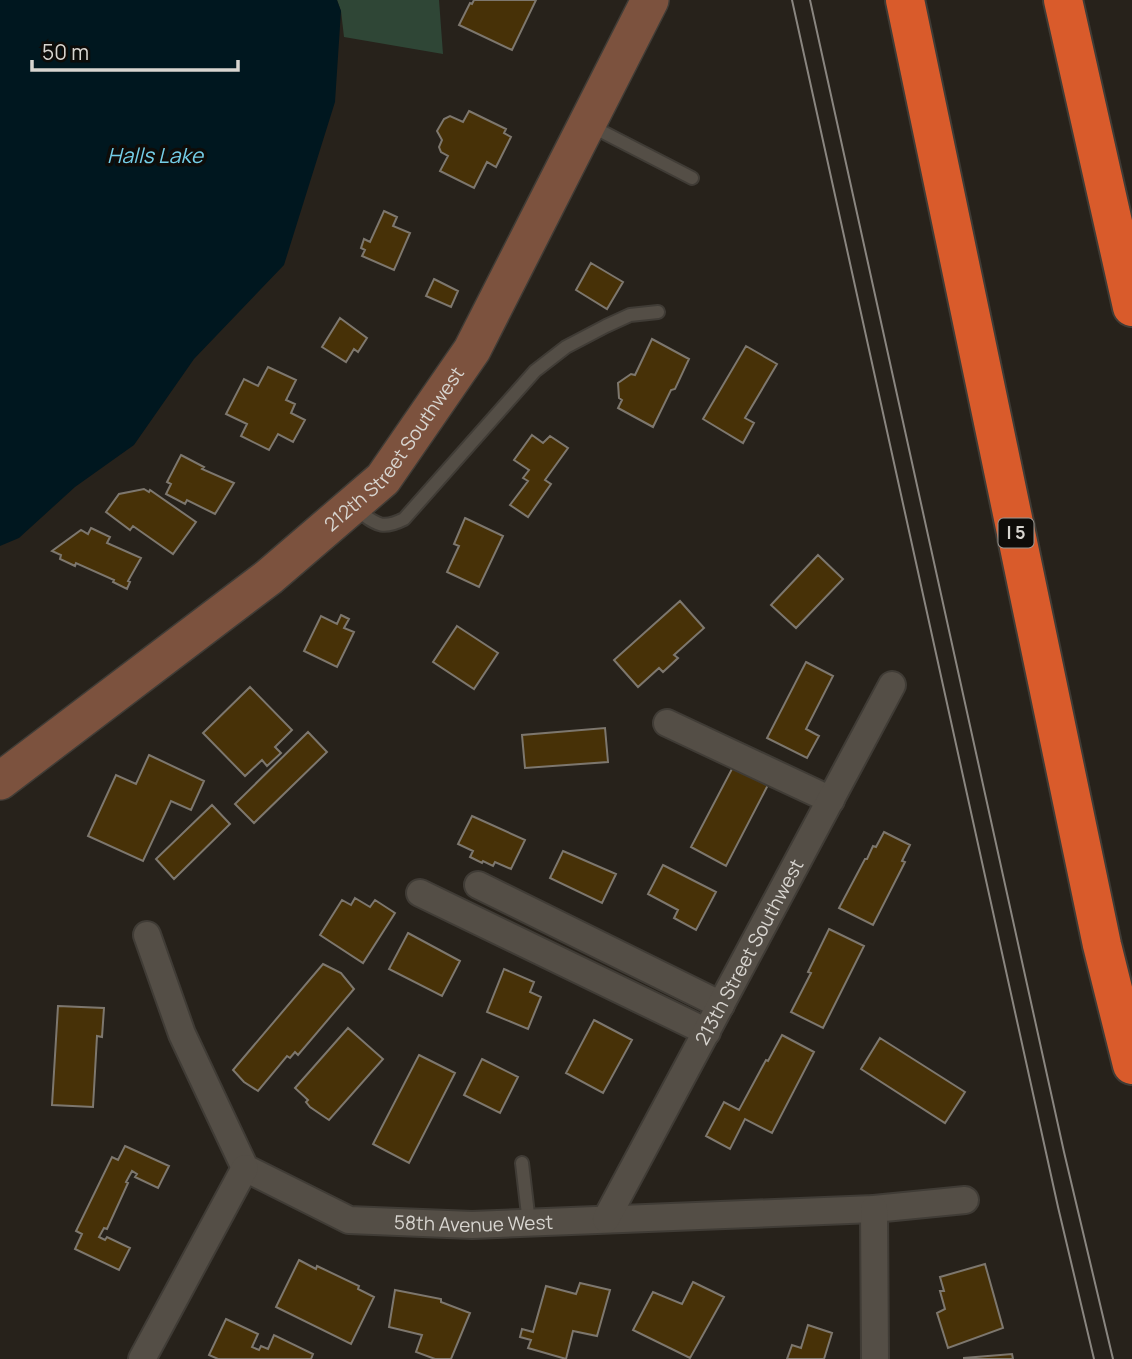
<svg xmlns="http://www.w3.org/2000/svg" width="1132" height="1359" viewBox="0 0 1132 1359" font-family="Manrope,sans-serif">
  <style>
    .green { fill: #2f4636 }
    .water { fill: #00171f }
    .building { fill: #473107; stroke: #7d776e; stroke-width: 2 }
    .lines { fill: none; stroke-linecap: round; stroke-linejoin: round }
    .lane-casing { stroke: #403c36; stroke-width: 16 }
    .street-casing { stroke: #403c36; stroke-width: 30 }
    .secondary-casing { stroke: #403c36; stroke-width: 40 }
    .highway-casing { stroke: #403c36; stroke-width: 42 }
    .lane { stroke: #544e46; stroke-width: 12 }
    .street { stroke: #544e46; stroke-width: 26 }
    .secondary { stroke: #7c523e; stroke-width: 37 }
    .highway { stroke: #d95b2b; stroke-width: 38 }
    .tram { stroke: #8a8680; stroke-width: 2 }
    .labels { text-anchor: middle; stroke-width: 7; stroke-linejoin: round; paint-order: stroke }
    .shield { fill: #0e0c09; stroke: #9b9994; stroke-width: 2 }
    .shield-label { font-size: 18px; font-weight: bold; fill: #d8d5d0 }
    .street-label { font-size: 19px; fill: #d8d5d0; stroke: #0e0c09 }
    .water-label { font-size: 21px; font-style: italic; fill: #74cee8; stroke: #0e0c09 }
  </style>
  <rect width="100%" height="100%" fill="#27221b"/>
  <!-- green -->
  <path class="green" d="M337 0H439L443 54 344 37 341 11Z"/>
  <!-- water -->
  <path class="water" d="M0 0H337L341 11 335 102 284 265 194 359 134 445 75 487 19 538 0 546Z"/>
  <!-- building -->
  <path class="building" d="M474 0H536L512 50 459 25 470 3 472 4Z
    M469 111 506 129 504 133 511 137 496 167 487 162 474 188 440 171 448 156 441 152 439 147 442 140 437 131 444 119 450 116 463 122Z
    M384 211 397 217 393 226 410 233 394 270 362 256 365 250 361 248 364 239 370 242Z
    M591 263 623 282 607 309 576 290Z
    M434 279 458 291 451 307 426 296Z
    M340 318 367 338 358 352 354 349 346 362 322 347Z
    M652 339 689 359 675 389 671 390 653 427 618 408 622 400 619 398 618 383 631 374 635 375Z
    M746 346 777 364 745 418 754 423 743 443 703 419Z
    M268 367 296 380 286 400 295 404 291 413 305 420 293 442 278 434 269 450 241 436 247 424 226 414 244 379 258 386Z
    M532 435 543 443 550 436 568 448 545 480 551 484 528 517 510 505 528 481 523 478 529 470 514 460Z
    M181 455 204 467 202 469 234 483 215 514 187 500 185 504 166 494 171 484 167 482Z
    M144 489 149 492 150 490 196 522 173 554 133 526 130 530 106 512 119 494Z
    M465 518 503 536 479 587 447 572 459 546 454 544Z
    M91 528 110 537 107 543 141 558 128 581 130 582 127 589 113 582 114 580 76 563 75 566 60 559 61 555 52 551 81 530 88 534Z
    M818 555 843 579 796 628 771 605Z
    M680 601 704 628 674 655 678 658 663 672 659 668 638 687 614 660Z
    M341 615 349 619 344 628 354 632 337 667 304 651 321 616 337 624Z
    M457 626 498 653 474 689 433 662Z
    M806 662 833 676 806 729 819 736 807 758 767 738Z
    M250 687 292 730 275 747 281 753 267 766 262 760 245 776 203 733Z
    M605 728 608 762 525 768 522 735Z
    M308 732 327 752 254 823 235 804Z
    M149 755 204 781 191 810 171 801 143 861 88 836 116 775 136 784Z
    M734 765 769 783 726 866 691 847Z
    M212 805 230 824 174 879 156 859Z
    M472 816 525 840 511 869 495 862 493 866 483 861 482 863 470 857 473 851 458 844Z
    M884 832 910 845 902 861 905 862 873 925 839 908 865 859H867L873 846 876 847Z
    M563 851 616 874 602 903 550 878Z
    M663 865 716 892 696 930 674 918 678 910 648 894Z
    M355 898 370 907 375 900 395 913 363 963 320 935 342 900 351 905Z
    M829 929 864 946 823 1028 791 1012 811 973 808 972Z
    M408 933 460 961 442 996 389 969Z
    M323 964 341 973 354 989 298 1055 295 1052 290 1058 287 1056 258 1091 244 1082 233 1070Z
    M504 969 534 982 530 992 541 997 528 1029 487 1012Z
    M58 1006 104 1008 102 1037 97 1036 93 1107 52 1105Z
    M594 1020 632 1040 603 1093 566 1073Z
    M348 1028 383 1059 329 1120 310 1107 306 1102 308 1100 295 1088Z
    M782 1035 814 1052 772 1133 745 1119 730 1149 706 1136 724 1102 739 1110 766 1060 768 1061Z
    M880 1038 965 1092 945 1123 861 1069Z
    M419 1055 455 1073 409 1163 373 1144Z
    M482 1059 518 1077 500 1113 464 1095Z
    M125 1146 169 1166 158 1188 135 1177 137 1174 132 1171 126 1182 128 1183 107 1229 104 1228 99 1237 105 1240 107 1237 130 1248 119 1270 75 1249 82 1234 76 1231 112 1157 118 1160Z
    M299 1260 316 1269 317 1266 359 1286 358 1289 374 1297 351 1344 276 1307Z
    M985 1264 1003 1328 948 1348 937 1313 945 1309 940 1291H944L940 1277Z
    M693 1282 724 1297 690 1358 633 1330 653 1292 682 1304Z
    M580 1283 610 1290 597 1336 573 1331 566 1359 528 1348 531 1340 520 1337 522 1329 533 1332 546 1286 576 1294Z
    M395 1290 441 1299V1302L470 1313 451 1359H435L416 1352 422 1335 389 1327Z
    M226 1319 258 1334 252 1347 259 1350 261 1346 268 1349 274 1335 313 1354 311 1359H218L209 1355Z
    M808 1325 832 1333 824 1359H787L792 1345 801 1348Z
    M1012 1354 1013 1359H964V1358Z"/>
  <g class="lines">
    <!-- lane casing -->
    <g class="lane-casing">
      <path id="lane" d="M591 126 692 178
        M355 509C376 523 380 531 404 519L535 371 566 347 606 326 630 315 658 312
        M522 1163 529 1223"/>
    </g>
    <!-- street casing -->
    <g class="street-casing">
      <g id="street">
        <path d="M667 723 831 800"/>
        <path d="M478 885 721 1005"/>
        <path d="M420 893 707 1032"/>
        <path id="s1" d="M147 935 182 1034 245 1168 349 1220 472 1225 874 1209 965 1200"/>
        <path d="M874 1209 875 1359"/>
        <path id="s2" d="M606 1219 892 685"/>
        <path d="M142 1359 245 1168"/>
      </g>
    </g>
    <!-- secondary casing -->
    <g class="secondary-casing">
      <g id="secondary">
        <path id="s3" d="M0 781 269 577 383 479 472 350 650 0"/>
      </g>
    </g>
    <!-- highway casing -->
    <g class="highway-casing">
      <path id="highway" d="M905 0 1102 945 1132 1065
        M1063 0 1132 307"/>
    </g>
    <!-- lane -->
    <use href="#lane" class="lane"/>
    <!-- street -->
    <use href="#street" class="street"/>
    <!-- secondary -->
    <use href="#secondary" class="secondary"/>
    <!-- highway -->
    <use href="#highway" class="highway"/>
    <!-- tram -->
    <path class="tram" d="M792 0 1058 1207 1094 1359
      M810 0 1064 1152 1113 1359"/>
  </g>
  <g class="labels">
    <!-- shield labels -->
    <rect class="shield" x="998.5" y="518.5" width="35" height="29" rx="5"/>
    <g class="shield-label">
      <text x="1016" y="539">I 5</text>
    </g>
    <!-- street labels -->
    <g class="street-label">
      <text dy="7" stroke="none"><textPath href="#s3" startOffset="518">212th Street Southwest</textPath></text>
      <text dy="7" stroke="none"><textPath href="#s2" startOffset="303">213th Street Southwest</textPath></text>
      <text dy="7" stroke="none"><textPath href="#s1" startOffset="494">58th Avenue West</textPath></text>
    </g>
    <!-- water labels -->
    <g class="water-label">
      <text x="155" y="163">Halls Lake</text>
    </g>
  </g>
  <!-- scale -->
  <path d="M32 60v10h206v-10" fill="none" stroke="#d8d5d0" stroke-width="3.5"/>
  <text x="42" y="60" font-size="21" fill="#d8d5d0" stroke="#0e0c09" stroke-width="5" paint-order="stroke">50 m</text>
</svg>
